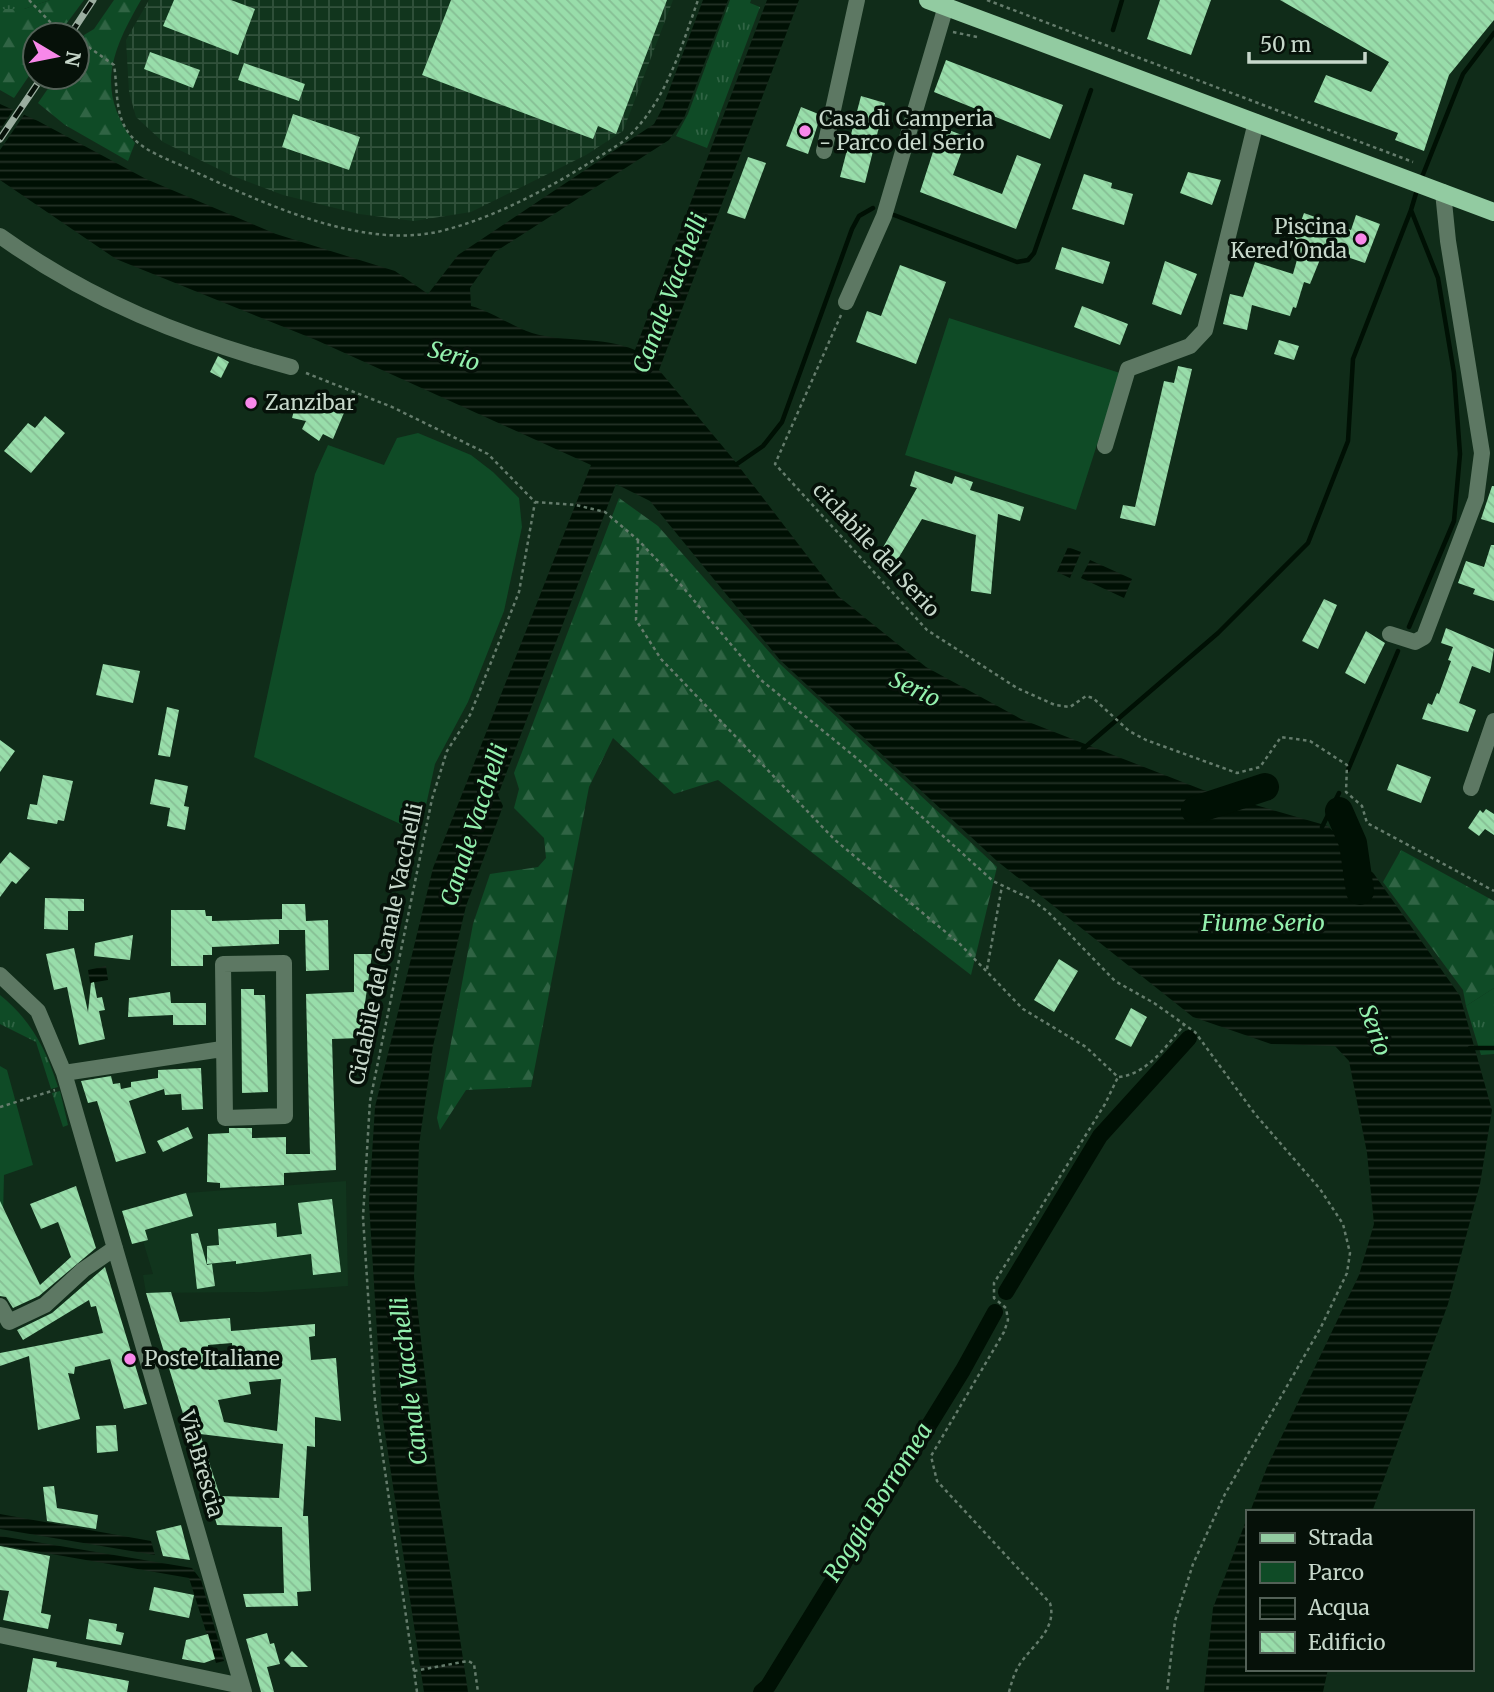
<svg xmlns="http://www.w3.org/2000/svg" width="1494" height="1692" viewBox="0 0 1494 1692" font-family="Merriweather,serif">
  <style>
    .built { fill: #11351d }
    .industrial { fill: url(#industrial-grid) }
    .grass { fill: url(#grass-tufts) }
    .forest { fill: url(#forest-firs) }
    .park { fill: #0f4b26 }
    .water { fill: url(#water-rules) }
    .pier { fill: #102c19 }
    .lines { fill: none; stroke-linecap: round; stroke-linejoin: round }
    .stream { stroke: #001004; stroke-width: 4.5 }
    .canal { stroke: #001004; stroke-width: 16 }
    .river { stroke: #001004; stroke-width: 28 }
    .building { fill: url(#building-back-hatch); fill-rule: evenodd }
    .path { stroke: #657c6c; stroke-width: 2.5; stroke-dasharray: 3.5 3.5; stroke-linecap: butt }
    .minor { stroke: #5d7863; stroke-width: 16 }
    .major { stroke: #92cba1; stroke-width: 18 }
    .rail-casing { stroke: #9baea0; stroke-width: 7 }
    .rail { stroke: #061109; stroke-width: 4.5; stroke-dasharray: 13; stroke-linecap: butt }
    .poi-dot { fill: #f888ea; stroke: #061109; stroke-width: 2.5 }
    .labels { text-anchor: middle; stroke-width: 7; stroke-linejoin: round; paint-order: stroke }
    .poi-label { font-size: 21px; fill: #c7d8cb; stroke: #061109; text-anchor: start }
    .street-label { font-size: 21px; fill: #c7d8cb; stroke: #061109 }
    .water-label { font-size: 23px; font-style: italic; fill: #94f1ae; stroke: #061109 }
  </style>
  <defs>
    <pattern id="industrial-grid" width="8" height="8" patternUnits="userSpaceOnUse" patternTransform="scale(1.75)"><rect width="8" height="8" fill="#11351d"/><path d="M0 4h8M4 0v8" fill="none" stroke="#32523c"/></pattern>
    <pattern id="grass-tufts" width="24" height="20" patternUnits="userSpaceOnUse" patternTransform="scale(1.75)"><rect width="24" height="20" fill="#0f4b26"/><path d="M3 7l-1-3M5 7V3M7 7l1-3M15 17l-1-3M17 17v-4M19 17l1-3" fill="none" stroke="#306444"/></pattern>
    <pattern id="forest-firs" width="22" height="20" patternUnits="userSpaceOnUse" patternTransform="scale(1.75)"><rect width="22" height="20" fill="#0f4b26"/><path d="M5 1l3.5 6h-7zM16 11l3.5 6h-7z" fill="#306444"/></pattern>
    <pattern id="water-rules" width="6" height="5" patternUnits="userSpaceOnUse" patternTransform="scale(1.75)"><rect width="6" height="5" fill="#001004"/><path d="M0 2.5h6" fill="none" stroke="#243227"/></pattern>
    <pattern id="building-back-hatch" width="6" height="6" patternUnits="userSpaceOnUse" patternTransform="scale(1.75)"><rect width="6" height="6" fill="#98ddaa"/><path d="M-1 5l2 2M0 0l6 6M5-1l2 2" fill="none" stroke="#86be94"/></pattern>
  </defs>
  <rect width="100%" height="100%" fill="#102c19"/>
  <!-- built -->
  <path class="built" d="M346 1181 348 1286 263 1292 146 1293 143 1275 153 1274 143 1241 148 1239 145 1230 193 1216 186 1193Z"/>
  <!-- industrial -->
  <path class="industrial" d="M149 0H673L623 131 586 155 471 212 414 221 359 214 283 195 233 176 163 142 136 117 129 92 126 40Z"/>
  <!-- grass -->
  <path class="grass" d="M0 0H50L24 9H0Z
    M730 0H751L750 3 760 7 707 148 676 136 688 114Z
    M1494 988V1054L1481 1055 1466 1006Z
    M0 995C31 1020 46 1049 58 1087L51 1089 36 1042 0 1024Z
    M60 1091 68 1125 63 1127 52 1093Z"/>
  <!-- forest -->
  <path class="forest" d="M50 0H84L58 35H35V67L14 98 0 90V9H24Z
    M114 0H141C111 52 95 91 135 143L128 161 65 125 38 103 56 77H77V45L84 35 94 29Z
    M619 498 658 526 779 663 997 867 971 975 718 780 674 794 613 738 589 787 531 1087 466 1090 440 1130 437 1118 473 924 490 874 538 867 546 858 544 838 514 808 519 789 514 773Z
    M1401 850 1494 901V988L1466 1006 1463 990 1383 882Z"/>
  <!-- park -->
  <path class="park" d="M949 318 1120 373 1076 510 905 455Z
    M418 433 471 455 493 472 519 498 522 527 504 611 468 702 435 764 420 833 254 757 315 474 328 445 384 465 397 438Z
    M0 1066 7 1070 33 1165 4 1175 3 1216 0 1217Z"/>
  <!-- water -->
  <path class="water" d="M703 0H728L684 118 669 140 495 252 470 288 471 306C493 312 511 326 532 333 566 343 602 336 635 350L767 0H799L659 370 734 460 838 596 926 667 1021 719 1203 790 1328 826 1374 874 1460 996 1492 1110 1480 1184 1448 1304 1372 1512H1250L1267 1467 1359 1275 1374 1224 1367 1153 1349 1061 1335 1046 1271 1044 1193 1017 997 861 780 660 650 501 616 484 498 795 503 806 466 906 433 1046 419 1145 414 1277 438 1492 468 1692H424L382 1413 369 1203 375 1107 433 868 591 465 316 340 116 259 0 180V104L38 121 146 179 276 234 395 271 428 294 458 255 654 124 662 109Z
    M1068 547 1081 552 1070 578 1057 572Z
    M1090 560 1132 579 1124 598 1081 578Z
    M106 966 108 980 90 983 88 970Z
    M0 1514 151 1541 155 1555 0 1529Z
    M1247 1518V1669H1328L1323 1692H1204L1213 1608Z
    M0 1536 192 1568 201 1580 224 1661 216 1663 189 1578 0 1545Z"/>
  <!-- pier -->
  <path class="pier" d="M15 107 26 112 0 150V130Z"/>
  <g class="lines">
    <!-- stream -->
    <path class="stream" d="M1113 30 1122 0
      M1420 182 1463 74 1494 33
      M894 215 1017 262 1028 260 1034 253 1091 90
      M737 464 763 446 782 422 852 229 859 216 873 208
      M1409 627 1454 521 1460 454 1454 373 1438 278 1411 210 1417 190
      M1083 749 1218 633 1308 543 1348 441 1353 359 1411 210
      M1348 770 1398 651
      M1322 827 1339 793
      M1470 1048H1494"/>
    <!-- canal -->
    <path class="canal" d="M1006 1292 1100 1136 1189 1038
      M761 1692 768 1686 963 1370 995 1312"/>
    <!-- river -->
    <path class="river" d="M1195 810 1265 787
      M1339 811 1353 843 1360 891"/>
  </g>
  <!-- building -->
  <path class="building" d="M174 0H231L255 9 238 55 163 26Z
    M451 0H667L616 134 598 126 593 139 422 75Z
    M1160 0H1211L1191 55 1147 39Z
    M1280 0H1494V20L1449 75 1424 151 1395 140 1398 133 1314 102 1326 75 1371 92 1389 62Z
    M150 52 200 70 193 88 144 69Z
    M946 60 1063 105 1050 139 934 92Z
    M244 63 305 84 299 101 238 80Z
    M861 96 885 103 865 183 840 177Z
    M801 107 821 115 808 154 786 146Z
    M293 114 360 137 349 170 282 147Z
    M941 127 967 137 953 175 1002 194 1017 155 1041 164 1016 229 920 192Z
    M748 157 766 163 745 219 727 213Z
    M1188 172 1221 180 1212 205 1180 193Z
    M1084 174 1112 183 1111 188 1133 194 1124 225 1072 209Z
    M1304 213 1351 230 1356 215 1380 224 1365 263 1329 251 1326 259 1321 257 1310 284 1304 282 1296 308 1293 307 1290 316 1252 305 1247 330 1223 324 1230 294 1243 297 1255 262 1293 274 1300 249 1292 246Z
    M1062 247 1110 262 1103 284 1055 269Z
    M1165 261 1197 274 1181 315 1152 304Z
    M900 265 946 282 916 364 856 342 867 311 881 316Z
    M1082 306 1128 324 1120 345 1074 327Z
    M1279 340 1299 346 1294 360 1274 354Z
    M218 356 229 362 221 378 210 372Z
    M1178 366 1192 369 1155 526 1120 518 1123 505 1135 507 1164 381 1174 383Z
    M298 395 332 401 346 408 333 439 323 434 319 441 302 429 306 421 292 418Z
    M45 416 65 433 31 473 4 451 28 423 35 428Z
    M915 471 952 484 955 476 973 482 970 490 1024 507 1020 521 998 514 991 594 971 591 976 535 922 519 893 567 877 558 917 488 910 486Z
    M1492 486H1494V523L1481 519Z
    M1491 545H1494V601L1473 594 1475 589 1458 583 1466 561 1484 567Z
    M1324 599 1337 605 1318 649 1302 641Z
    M1446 628 1494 649 1490 673 1472 666 1459 703 1476 710 1468 732 1422 719 1428 703 1432 705 1437 693 1439 694 1451 661 1448 660 1453 647 1441 643Z
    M1366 631 1385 643 1365 684 1345 673Z
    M103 664 140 671 133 703 96 695Z
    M167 707 179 710 170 757 158 755Z
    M0 740 15 751 0 772Z
    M1397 764 1431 777 1421 803 1387 790Z
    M43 775 73 781 64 821 58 820 57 824 27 819 30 804 37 805Z
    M155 779 188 786 184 806 189 807 185 830 167 826 170 808 150 804Z
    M1486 809 1494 814V835L1485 829 1479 836 1468 828 1480 810 1483 813Z
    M10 852 30 868 16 884 12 881 0 897V864Z
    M45 898 84 899V911H68V930L44 929Z
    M282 904H305L306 921 328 920 329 970 306 971 305 930H279V944L212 947V955H203V966H171V910H205L206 916H212V921L282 919Z
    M133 935 130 960 94 956 95 943Z
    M74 948 88 1012 91 983 94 982 97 998 102 997 105 1010 99 1011 105 1039 79 1045 67 987 54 990 46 954Z
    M354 954H372L360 1038 332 1039 336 1170 284 1173V1185L220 1188V1183L207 1182 208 1134 229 1133V1128H252V1138L286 1137V1154H310L306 994 354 992Z
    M1059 959 1078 971 1054 1012 1034 1000Z
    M241 989H254V995H265L268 1092 242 1093Z
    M170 992 171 1003H206V1025H173V1015L128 1017 129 998Z
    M1131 1008 1147 1017 1131 1047 1115 1039Z
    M201 1068 203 1109 182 1110 181 1094 165 1095 164 1089 129 1101 146 1153 116 1162 97 1101 88 1103 81 1081 111 1076 113 1084 120 1083 121 1089 131 1087V1082L158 1078V1070Z
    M188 1127 193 1138 163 1152 157 1141Z
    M76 1186 96 1248 39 1296 13 1308 6 1297 0 1296V1201L40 1285 71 1257 58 1222 41 1229 30 1204Z
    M186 1193 193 1216 145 1230 148 1240 132 1244 122 1211Z
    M332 1199 341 1272 313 1275 311 1254 236 1264V1261L207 1264V1246L219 1245 218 1229 276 1223 277 1237 302 1234 298 1203Z
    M198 1233 207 1265 212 1264 215 1286 197 1289 191 1234Z
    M105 1267 147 1404 124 1409 110 1359 75 1367 74 1374 68 1373 80 1419 38 1430 29 1356 0 1366V1353L103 1333 96 1306 91 1307 89 1300 23 1340 17 1330 52 1313Z
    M171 1292 180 1322 230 1318 231 1331 315 1324V1336L309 1337 311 1360 336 1358 341 1421 315 1417V1447L307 1446 303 1516H308L311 1591 297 1592 298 1606 246 1607 243 1594 284 1593 282 1527 217 1525 146 1293ZM232 1343 233 1368 209 1370 208 1345ZM281 1379 277 1431 224 1422 218 1400 251 1394 249 1382ZM200 1434 283 1444 279 1498 220 1496Z
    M116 1425 118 1451 97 1453 96 1426Z
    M54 1486 57 1508 98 1515 96 1529 47 1521 43 1487Z
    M181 1525 190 1560 163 1556 156 1531Z
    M0 1546 50 1556 41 1613 51 1615 48 1629 3 1620 9 1591 0 1590Z
    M154 1587 194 1595 189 1618 149 1610Z
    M89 1619 117 1624 116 1631 124 1633 121 1645 86 1639Z
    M267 1633 270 1644 274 1643 280 1664 267 1667 274 1692H261L246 1639Z
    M208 1634 215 1659 204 1663 182 1659 186 1640Z
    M292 1651 308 1667H291L284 1660Z
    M33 1658 57 1662 56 1667 129 1681 127 1692H27Z"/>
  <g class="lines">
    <!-- path -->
    <path class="path" d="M29 0 52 24 70 35
      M987 0 1413 162
      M953 32 977 37
      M77 39 114 65C118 89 114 116 131 136 146 153 171 160 191 170 263 203 365 252 445 230 509 213 566 178 621 143 664 108 680 51 698 0
      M841 315 775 464 927 630 1017 688 1055 705 1070 707 1086 696 1093 698 1129 731 1146 740 1237 773 1260 767 1281 737 1310 741 1347 765 1346 792 1362 806 1367 823 1494 891
      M306 373 392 407 488 454 535 502
      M535 502 576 505 605 512 638 540 681 585 761 680 860 761 993 881 1029 898 1047 911 1115 981 1154 1003 1195 1032 1255 1114 1320 1189 1343 1224 1350 1253 1347 1273 1321 1327 1225 1494 1193 1564 1175 1621 1167 1692
      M638 540 636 620 661 659 835 840 960 944 1023 1009 1086 1047 1118 1077C1147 1075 1167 1045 1184 1025
      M987 969 1002 886
      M0 1107 55 1090
      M414 1671 468 1661 474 1664 478 1692
      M417 1692 375 1402 363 1217 370 1101 432 799 447 751 470 715 519 592 535 502
      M1009 1692C1012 1681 1015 1670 1022 1661 1035 1643 1057 1628 1050 1603L937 1481 931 1456 1004 1332 1008 1320 1006 1308 994 1298V1283L1105 1104 1118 1077"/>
    <!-- minor -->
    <path class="minor" d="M824 151 857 0
      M0 236C91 301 184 338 291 367
      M846 302 884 216 946 6
      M1105 446 1128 369 1190 346 1205 330 1256 122
      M1390 634 1415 642 1424 637 1476 499 1482 453 1448 241 1443 192
      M1471 788 1494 721
      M284 963 285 1116 225 1118 223 964Z
      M0 975 38 1011 64 1073 244 1692
      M64 1073 222 1049
      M0 1306 9 1322 45 1305 83 1270 115 1248
      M0 1635 242 1686"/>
    <!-- major -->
    <path class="major" d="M928 0 1494 212"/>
    <!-- rail casing -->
    <g class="rail-casing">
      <path id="rail" d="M70 35 93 0
        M0 139 42 77"/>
    </g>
    <!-- rail -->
    <use href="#rail" class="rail"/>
  </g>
  <!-- markers -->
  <g class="poi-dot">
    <circle cx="805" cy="131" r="7"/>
    <circle cx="1361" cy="239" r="7"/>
    <circle cx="251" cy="403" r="7"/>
    <circle cx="130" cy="1359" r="7"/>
  </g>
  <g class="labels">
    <!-- poi labels -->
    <g class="poi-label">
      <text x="819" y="126">Casa di Camperia<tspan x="819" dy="24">- Parco del Serio</tspan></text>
      <text x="1347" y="234" text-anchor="end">Piscina<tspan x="1347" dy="24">Kered'Onda</tspan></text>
      <text x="265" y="410">Zanzibar</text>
      <text x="144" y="1366">Poste Italiane</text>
    </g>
    <!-- street labels -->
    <g class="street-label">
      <text transform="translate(876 550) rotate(47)" y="7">ciclabile del Serio</text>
      <text transform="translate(386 944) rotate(-78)" y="7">Ciclabile del Canale Vacchelli</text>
      <text transform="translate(201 1464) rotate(74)" y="7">Via Brescia</text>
    </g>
    <!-- water labels -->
    <g class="water-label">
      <text transform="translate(670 293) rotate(-69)" y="8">Canale Vacchelli</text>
      <text transform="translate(454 356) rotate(17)" y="8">Serio</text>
      <text transform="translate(915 689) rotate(26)" y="8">Serio</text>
      <text transform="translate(474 825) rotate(-72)" y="8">Canale Vacchelli</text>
      <text x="1263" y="931">Fiume Serio</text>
      <text transform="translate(1375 1030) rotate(70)" y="8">Serio</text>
      <text transform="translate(409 1381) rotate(-97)" y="8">Canale Vacchelli</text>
      <text transform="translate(878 1502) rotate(-58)" y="8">Roggia Borromea</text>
    </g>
  </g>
  <!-- legend -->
  <rect x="1246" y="1510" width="228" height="161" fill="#061109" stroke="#536157" stroke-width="2"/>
  <rect x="1260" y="1533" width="35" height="10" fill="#92cba1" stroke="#536157" stroke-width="2"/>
  <text x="1308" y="1545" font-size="21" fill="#c7d8cb">Strada</text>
  <rect x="1260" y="1562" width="35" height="21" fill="#0f4b26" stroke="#536157" stroke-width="2"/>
  <text x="1308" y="1580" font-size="21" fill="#c7d8cb">Parco</text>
  <rect x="1260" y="1598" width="35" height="21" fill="url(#water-rules)" stroke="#536157" stroke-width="2"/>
  <text x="1308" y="1615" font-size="21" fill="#c7d8cb">Acqua</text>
  <rect x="1260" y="1632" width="35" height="21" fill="url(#building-back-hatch)" stroke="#536157" stroke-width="2"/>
  <text x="1308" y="1650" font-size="21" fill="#c7d8cb">Edificio</text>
  <!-- north arrow -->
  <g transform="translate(56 56) rotate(100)"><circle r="33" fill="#061109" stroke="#536157" stroke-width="2"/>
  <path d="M0-5L12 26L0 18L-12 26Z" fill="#f888ea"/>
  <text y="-10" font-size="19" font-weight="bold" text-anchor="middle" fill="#c7d8cb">N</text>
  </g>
  <!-- scale -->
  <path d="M1249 52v10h116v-10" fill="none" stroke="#c7d8cb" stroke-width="3.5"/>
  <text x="1260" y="52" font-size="21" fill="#c7d8cb" stroke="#061109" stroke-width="5" paint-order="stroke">50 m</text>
</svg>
